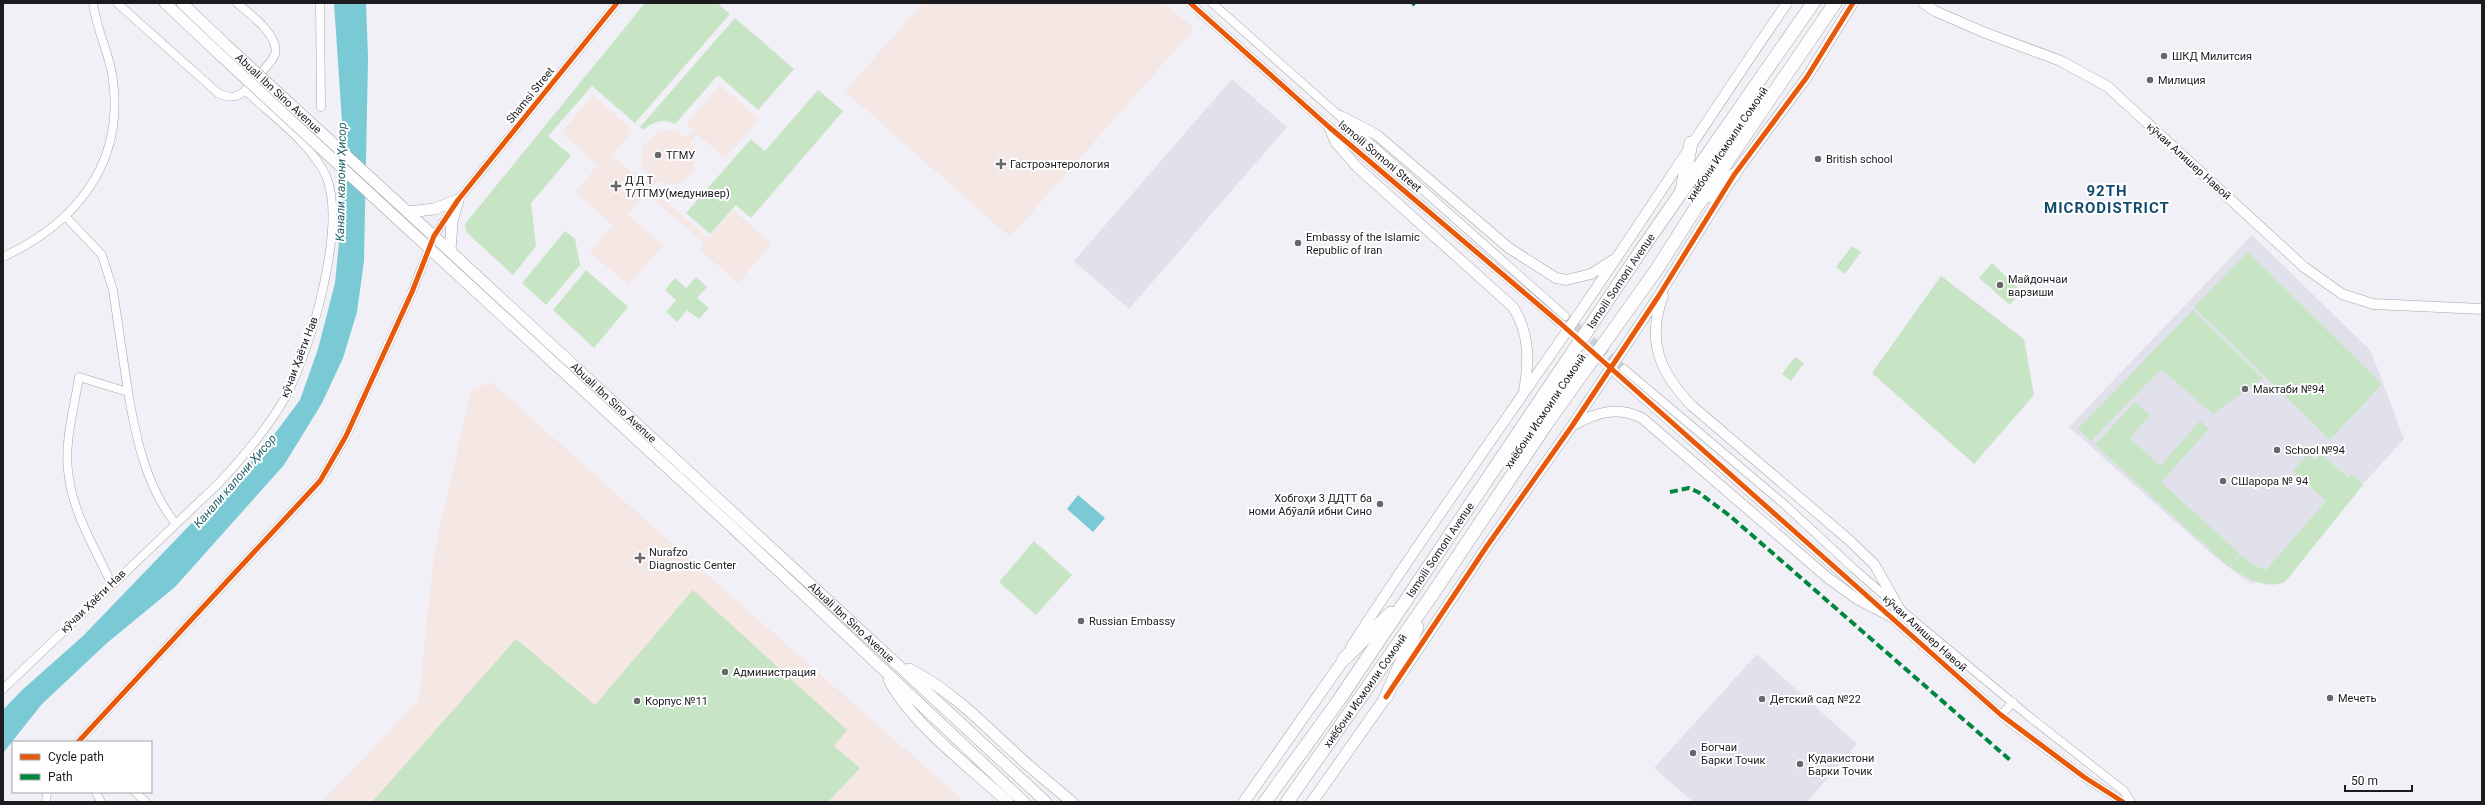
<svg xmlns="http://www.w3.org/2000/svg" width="2485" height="805" viewBox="0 0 2485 805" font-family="Roboto,sans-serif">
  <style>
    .built { fill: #e1e1ec }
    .medical { fill: #f4e7e4 }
    .green { fill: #c7e4c4 }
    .water { fill: #7acad6 }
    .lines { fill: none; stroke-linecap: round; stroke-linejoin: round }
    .minor-tunnel { stroke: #d0d0d6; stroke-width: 8; stroke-dasharray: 8 4; stroke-linecap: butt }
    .pedestrian-casing { stroke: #a5a5aa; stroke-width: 6 }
    .minor-casing { stroke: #a5a5aa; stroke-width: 9 }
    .tertiary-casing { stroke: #a5a5aa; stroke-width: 11 }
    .secondary-casing { stroke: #a5a5aa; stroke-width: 12 }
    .trunk-casing { stroke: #a5a5aa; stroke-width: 14 }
    .pedestrian { stroke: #fdfdfe; stroke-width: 5.5 }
    .minor { stroke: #fdfdfe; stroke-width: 8 }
    .tertiary { stroke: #fdfdfe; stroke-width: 10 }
    .secondary { stroke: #fdfdfe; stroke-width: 11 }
    .trunk { stroke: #fdfdfe; stroke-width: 13 }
    .secondary-bridge-casing { stroke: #a5a5aa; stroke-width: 12; stroke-linecap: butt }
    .secondary-bridge { stroke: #fdfdfe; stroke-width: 11 }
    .quiet { stroke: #00873e; stroke-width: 4; stroke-dasharray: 8 4; stroke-linecap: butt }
    .cycleway-casing { stroke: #fff; stroke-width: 8 }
    .cycleway { stroke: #e8590c; stroke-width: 5 }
    .poi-dot { fill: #66666b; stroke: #fff; stroke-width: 1.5 }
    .labels { text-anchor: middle; stroke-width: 4; stroke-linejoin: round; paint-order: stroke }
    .poi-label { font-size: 11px; fill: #1c1c20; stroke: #fff; text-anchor: start }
    .street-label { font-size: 11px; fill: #1c1c20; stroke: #fff }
    .water-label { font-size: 12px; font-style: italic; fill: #24626a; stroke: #fff }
    .district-label { font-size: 15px; font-weight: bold; letter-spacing: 1px; fill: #134b6d; stroke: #fff }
  </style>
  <rect width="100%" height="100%" fill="#f0f0f6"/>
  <!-- built -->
  <path class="built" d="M1232 79 1287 127 1129 309 1074 261Z
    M2252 235 2371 351 2404 439 2281 574 2251 584 2216 558 2069 427Z
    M1757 654 1857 744 1807 802H1693L1654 768Z"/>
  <!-- medical -->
  <path class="medical" d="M923 3H1165L1194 29 1010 237 845 91Z
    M720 85 759 119 725 158 697 134 690 142 695 151 693 171 687 179 677 184H667L657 181 651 189 708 238 733 210 772 244 738 283 699 249 704 243 646 193 628 215 663 245 628 285 590 252 613 225 575 192 598 165 561 133 593 95 633 130 612 155 645 184 651 177 642 166 641 157 643 147 648 140 657 133 667 130 678 132 686 138 693 130 686 124Z
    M491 382 677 548 965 802H322L419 700 434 554 471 391Z"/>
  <!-- green -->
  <path class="green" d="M645 3H717L730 14 635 123 592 86 548 136 571 156 531 203 536 246 513 275 466 232 465 224Z
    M735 18 794 69 758 110 718 75 675 124C663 118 654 122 643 130L640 127Z
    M818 90 843 111 751 218 736 205 710 234 686 213 751 139 765 151Z
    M565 231 575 239 580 265 546 305 522 283Z
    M1852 246 1861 252 1845 274 1836 267Z
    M2248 252 2382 384 2330 440 2194 307Z
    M1992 263 2021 291 2010 305 1979 278Z
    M586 270 628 307 594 348 553 310Z
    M1941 276 2024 339 2034 395 1974 464 1872 373Z
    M696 277 707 287 697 298 709 308 699 319 687 310 677 322 666 312 676 300 665 290 675 278 686 288Z
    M2193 310 2263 378 2213 414 2161 369 2091 441 2078 429Z
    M1795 357 1804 363 1791 381 1782 374Z
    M2135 402 2150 415 2130 438 2160 466 2200 421 2209 429 2161 482 2240 554 2229 567 2095 445Z
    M2308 454 2315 460 2321 454 2348 478 2352 474 2363 485 2285 582C2263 590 2248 578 2230 567L2241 555 2255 566 2266 570 2326 501 2293 471Z
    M1034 541 1072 575 1036 615 999 582Z
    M693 590 847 730 834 746 860 768 828 802H372L516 639 595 705Z"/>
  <!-- water -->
  <path class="water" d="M334 3H366L368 58 364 261 357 312 343 358 322 403 284 465 175 587 107 643 42 704 3 753V710L21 691 83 636 264 448 300 400 318 349 335 283 341 222 343 136Z
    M1078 495 1105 518 1093 532 1067 509Z"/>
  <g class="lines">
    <!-- minor-tunnel -->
    <path class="minor-tunnel" d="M1565 316 1624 369
      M1563 326 1614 372"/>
    <!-- pedestrian casing -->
    <g class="pedestrian-casing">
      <path id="pedestrian" d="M1413 3 1415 5"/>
    </g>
    <!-- minor casing -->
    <g class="minor-casing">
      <path id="minor" d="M117 3 218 93C231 99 239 98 248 87
        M237 3C249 13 280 36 275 54 272 63 262 71 256 78
        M320 3 321 107
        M1190 3 1329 127 1560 323
        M1212 3 1565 316
        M66 217 102 255 113 290 128 392 79 377C74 409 63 446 69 478 74 515 96 550 111 583
        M3 257C76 223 124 164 113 80 110 54 96 29 93 3
        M1624 369 1784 504 1853 568 1913 620 2031 718 2124 791 2131 802
        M1617 375 2008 721 2084 777 2123 802
        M128 392C136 438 146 487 176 524
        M3 689 220 482C244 456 269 427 286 396 311 349 347 226 326 176 311 143 271 115 245 90
        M2001 715 2013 702
        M78 742 320 481 346 436 412 292 434 236 458 200 617 3
        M96 792 101 802
        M135 792 146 802
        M46 802 47 792"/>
    </g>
    <!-- tertiary casing -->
    <g class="tertiary-casing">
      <path id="tertiary" d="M1923 3 1935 11 1983 32 2061 61 2108 87 2304 267 2342 294 2373 304 2482 309
        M1341 116 1377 135 1509 248 1556 278 1566 280 1591 274 1613 260
        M1329 127 1336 143 1357 167 1513 307C1530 334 1529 361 1524 392
        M1663 296C1646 341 1660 372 1691 405L1849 540 1874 564 1899 608
        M1574 425C1597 412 1617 406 1642 418L1828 578 1857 599 1892 617
        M1351 647C1424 533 1504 423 1580 312 1650 209 1717 105 1787 3
        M1397 681 1487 546 1572 426 1658 297 1734 175 1807 77 1853 3"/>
    </g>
    <!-- secondary casing -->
    <g class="secondary-casing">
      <g id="secondary">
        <path d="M165 3 217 52"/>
        <path d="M182 3 225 44"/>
        <path id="s1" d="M400 205 1046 802"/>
        <path d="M408 212 434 209 458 200"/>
        <path d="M392 214 733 528 1024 802"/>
        <path d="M450 251 452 222 458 200"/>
        <path d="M909 669C951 690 982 723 1016 754 1034 771 1053 786 1072 802"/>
        <path d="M889 680C913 725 970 767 1008 802"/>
        <path d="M1244 802 1344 659"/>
        <path d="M1312 802 1386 697"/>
      </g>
    </g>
    <!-- trunk casing -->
    <g class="trunk-casing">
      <g id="trunk">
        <path d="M1682 190 1691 143"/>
        <path d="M1709 196 1734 175"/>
        <path d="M1344 659 1391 613"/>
        <path d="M1386 697 1417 627"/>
        <path id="s2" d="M1265 802 1339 700 1644 246 1813 3"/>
        <path id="s3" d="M1287 802 1430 598 1545 426 1657 269 1697 206 1835 3"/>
      </g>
    </g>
    <!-- pedestrian -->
    <use href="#pedestrian" class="pedestrian"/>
    <!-- minor -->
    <use href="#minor" class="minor"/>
    <!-- tertiary -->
    <use href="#tertiary" class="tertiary"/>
    <!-- secondary -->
    <use href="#secondary" class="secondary"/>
    <!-- trunk -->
    <use href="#trunk" class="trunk"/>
    <!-- secondary-bridge casing -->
    <g class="secondary-bridge-casing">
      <g id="secondary-bridge">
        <path id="s4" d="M225 44 400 205"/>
        <path d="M217 52 392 214"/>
      </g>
    </g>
    <!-- secondary-bridge -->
    <use href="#secondary-bridge" class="secondary-bridge"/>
    <!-- quiet -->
    <path class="quiet" d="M1413 3 1415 5
      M1670 492 1689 488 1698 492 1730 516 2010 760"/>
    <!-- cycleway casing -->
    <g class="cycleway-casing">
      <path id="cycleway" d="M1190 3 1329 127 1560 323 2001 715 2084 777 2123 802
        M1386 697 1487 546 1572 426 1658 297 1734 175 1807 77 1853 3
        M78 742 320 481 346 436 412 292 434 236 458 200 617 3"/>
    </g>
    <!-- cycleway -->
    <use href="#cycleway" class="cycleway"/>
  </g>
  <!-- markers -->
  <g class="poi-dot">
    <circle cx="2164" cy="56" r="4"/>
    <circle cx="2150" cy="80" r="4"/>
    <circle cx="658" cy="155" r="4"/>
    <circle cx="1818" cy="159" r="4"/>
    <path d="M999 158h4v4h4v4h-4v4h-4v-4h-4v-4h4z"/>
    <path d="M614 180h4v4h4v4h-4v4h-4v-4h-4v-4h4z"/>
    <circle cx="1298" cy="243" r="4"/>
    <circle cx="2000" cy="285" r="4"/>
    <circle cx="2245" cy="389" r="4"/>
    <circle cx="2277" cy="450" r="4"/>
    <circle cx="2223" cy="481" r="4"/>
    <circle cx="1380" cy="504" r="4"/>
    <path d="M638 552h4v4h4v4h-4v4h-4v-4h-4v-4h4z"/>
    <circle cx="1081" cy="621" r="4"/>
    <circle cx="725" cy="672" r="4"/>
    <circle cx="2330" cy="698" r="4"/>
    <circle cx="1762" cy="699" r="4"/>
    <circle cx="637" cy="701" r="4"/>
    <circle cx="1693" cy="753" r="4"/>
    <circle cx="1800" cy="764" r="4"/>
  </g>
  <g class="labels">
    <!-- poi labels -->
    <g class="poi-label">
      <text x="2172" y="60">ШКД Милитсия</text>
      <text x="2158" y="84">Милиция</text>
      <text x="666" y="159">ТГМУ</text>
      <text x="1826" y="163">British school</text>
      <text x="1010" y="168">Гастроэнтерология</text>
      <text x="625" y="184">Д Д Т<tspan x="625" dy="13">Т/ТГМУ(медунивер)</tspan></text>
      <text x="1306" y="241">Embassy of the Islamic<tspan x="1306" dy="13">Republic of Iran</tspan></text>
      <text x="2008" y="283">Майдончаи<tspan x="2008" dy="13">варзиши</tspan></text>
      <text x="2253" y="393">Мактаби №94</text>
      <text x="2285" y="454">School №94</text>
      <text x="2231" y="485">СШарора № 94</text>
      <text x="1372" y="502" text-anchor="end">Хобгоҳи 3 ДДТТ ба<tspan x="1372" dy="13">номи Абӯалӣ ибни Сино</tspan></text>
      <text x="649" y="556">Nurafzo<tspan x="649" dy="13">Diagnostic Center</tspan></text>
      <text x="1089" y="625">Russian Embassy</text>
      <text x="733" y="676">Администрация</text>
      <text x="2338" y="702">Мечеть</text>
      <text x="1770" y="703">Детский сад №22</text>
      <text x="645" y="705">Корпус №11</text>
      <text x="1701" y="751">Богчаи<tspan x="1701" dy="13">Барки Точик</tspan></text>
      <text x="1808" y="762">Кудакистони<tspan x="1808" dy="13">Барки Точик</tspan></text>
    </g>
    <!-- street labels -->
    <g class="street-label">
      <text dy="4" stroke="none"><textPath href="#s4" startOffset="73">Abuali Ibn Sino Avenue</textPath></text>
      <text transform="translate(530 95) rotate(-51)" y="4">Shamsi Street</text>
      <text transform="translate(1727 144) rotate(-56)" y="4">хиёбони Исмоили Сомонӣ</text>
      <text transform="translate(1380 156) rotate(40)" y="4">Ismoili Somoni Street</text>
      <text transform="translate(2189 161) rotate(42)" y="4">кӯчаи Алишер Навоӣ</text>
      <text dy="4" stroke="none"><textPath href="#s2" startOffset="631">Ismoili Somoni Avenue</textPath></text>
      <text transform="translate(299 357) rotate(-69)" y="4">кӯчаи Ҳаёти Нав</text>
      <text dy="4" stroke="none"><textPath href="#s1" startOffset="291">Abuali Ibn Sino Avenue</textPath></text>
      <text transform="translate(1545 411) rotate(-56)" y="4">хиёбони Исмоили Сомонӣ</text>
      <text dy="4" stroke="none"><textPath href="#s2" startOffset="307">Ismoili Somoni Avenue</textPath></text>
      <text transform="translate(93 601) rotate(-44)" y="4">кӯчаи Ҳаёти Нав</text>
      <text dy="4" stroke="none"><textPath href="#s1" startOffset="615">Abuali Ibn Sino Avenue</textPath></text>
      <text transform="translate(1925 633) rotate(42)" y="4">кӯчаи Алишер Навоӣ</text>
      <text dy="4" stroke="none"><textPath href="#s3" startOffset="136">хиёбони Исмоили Сомонӣ</textPath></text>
    </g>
    <!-- water labels -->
    <g class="water-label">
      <text transform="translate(341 182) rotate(-89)" y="4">Канали калони Ҳисор</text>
      <text transform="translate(235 481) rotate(-49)" y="4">Канали калони Ҳисор</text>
    </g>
    <!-- district labels -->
    <g class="district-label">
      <text x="2107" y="196">92TH<tspan x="2107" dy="17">MICRODISTRICT</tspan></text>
    </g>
  </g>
  <!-- border -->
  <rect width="2485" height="805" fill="none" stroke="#1c1c20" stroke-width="8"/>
  <!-- legend -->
  <rect x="12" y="741" width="140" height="52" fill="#ffffff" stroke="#a4a4a6"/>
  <rect x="20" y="754" width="20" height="6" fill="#e8590c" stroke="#a4a4a6"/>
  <text x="48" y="761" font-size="12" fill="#1c1c20">Cycle path</text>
  <rect x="20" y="774" width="20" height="6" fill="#00873e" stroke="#a4a4a6"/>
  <text x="48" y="781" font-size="12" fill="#1c1c20">Path</text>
  <!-- scale -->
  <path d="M2345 785v6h67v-6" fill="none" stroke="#1c1c20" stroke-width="2"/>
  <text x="2351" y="785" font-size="12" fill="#1c1c20" stroke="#ffffff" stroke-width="3" paint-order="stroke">50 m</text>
</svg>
